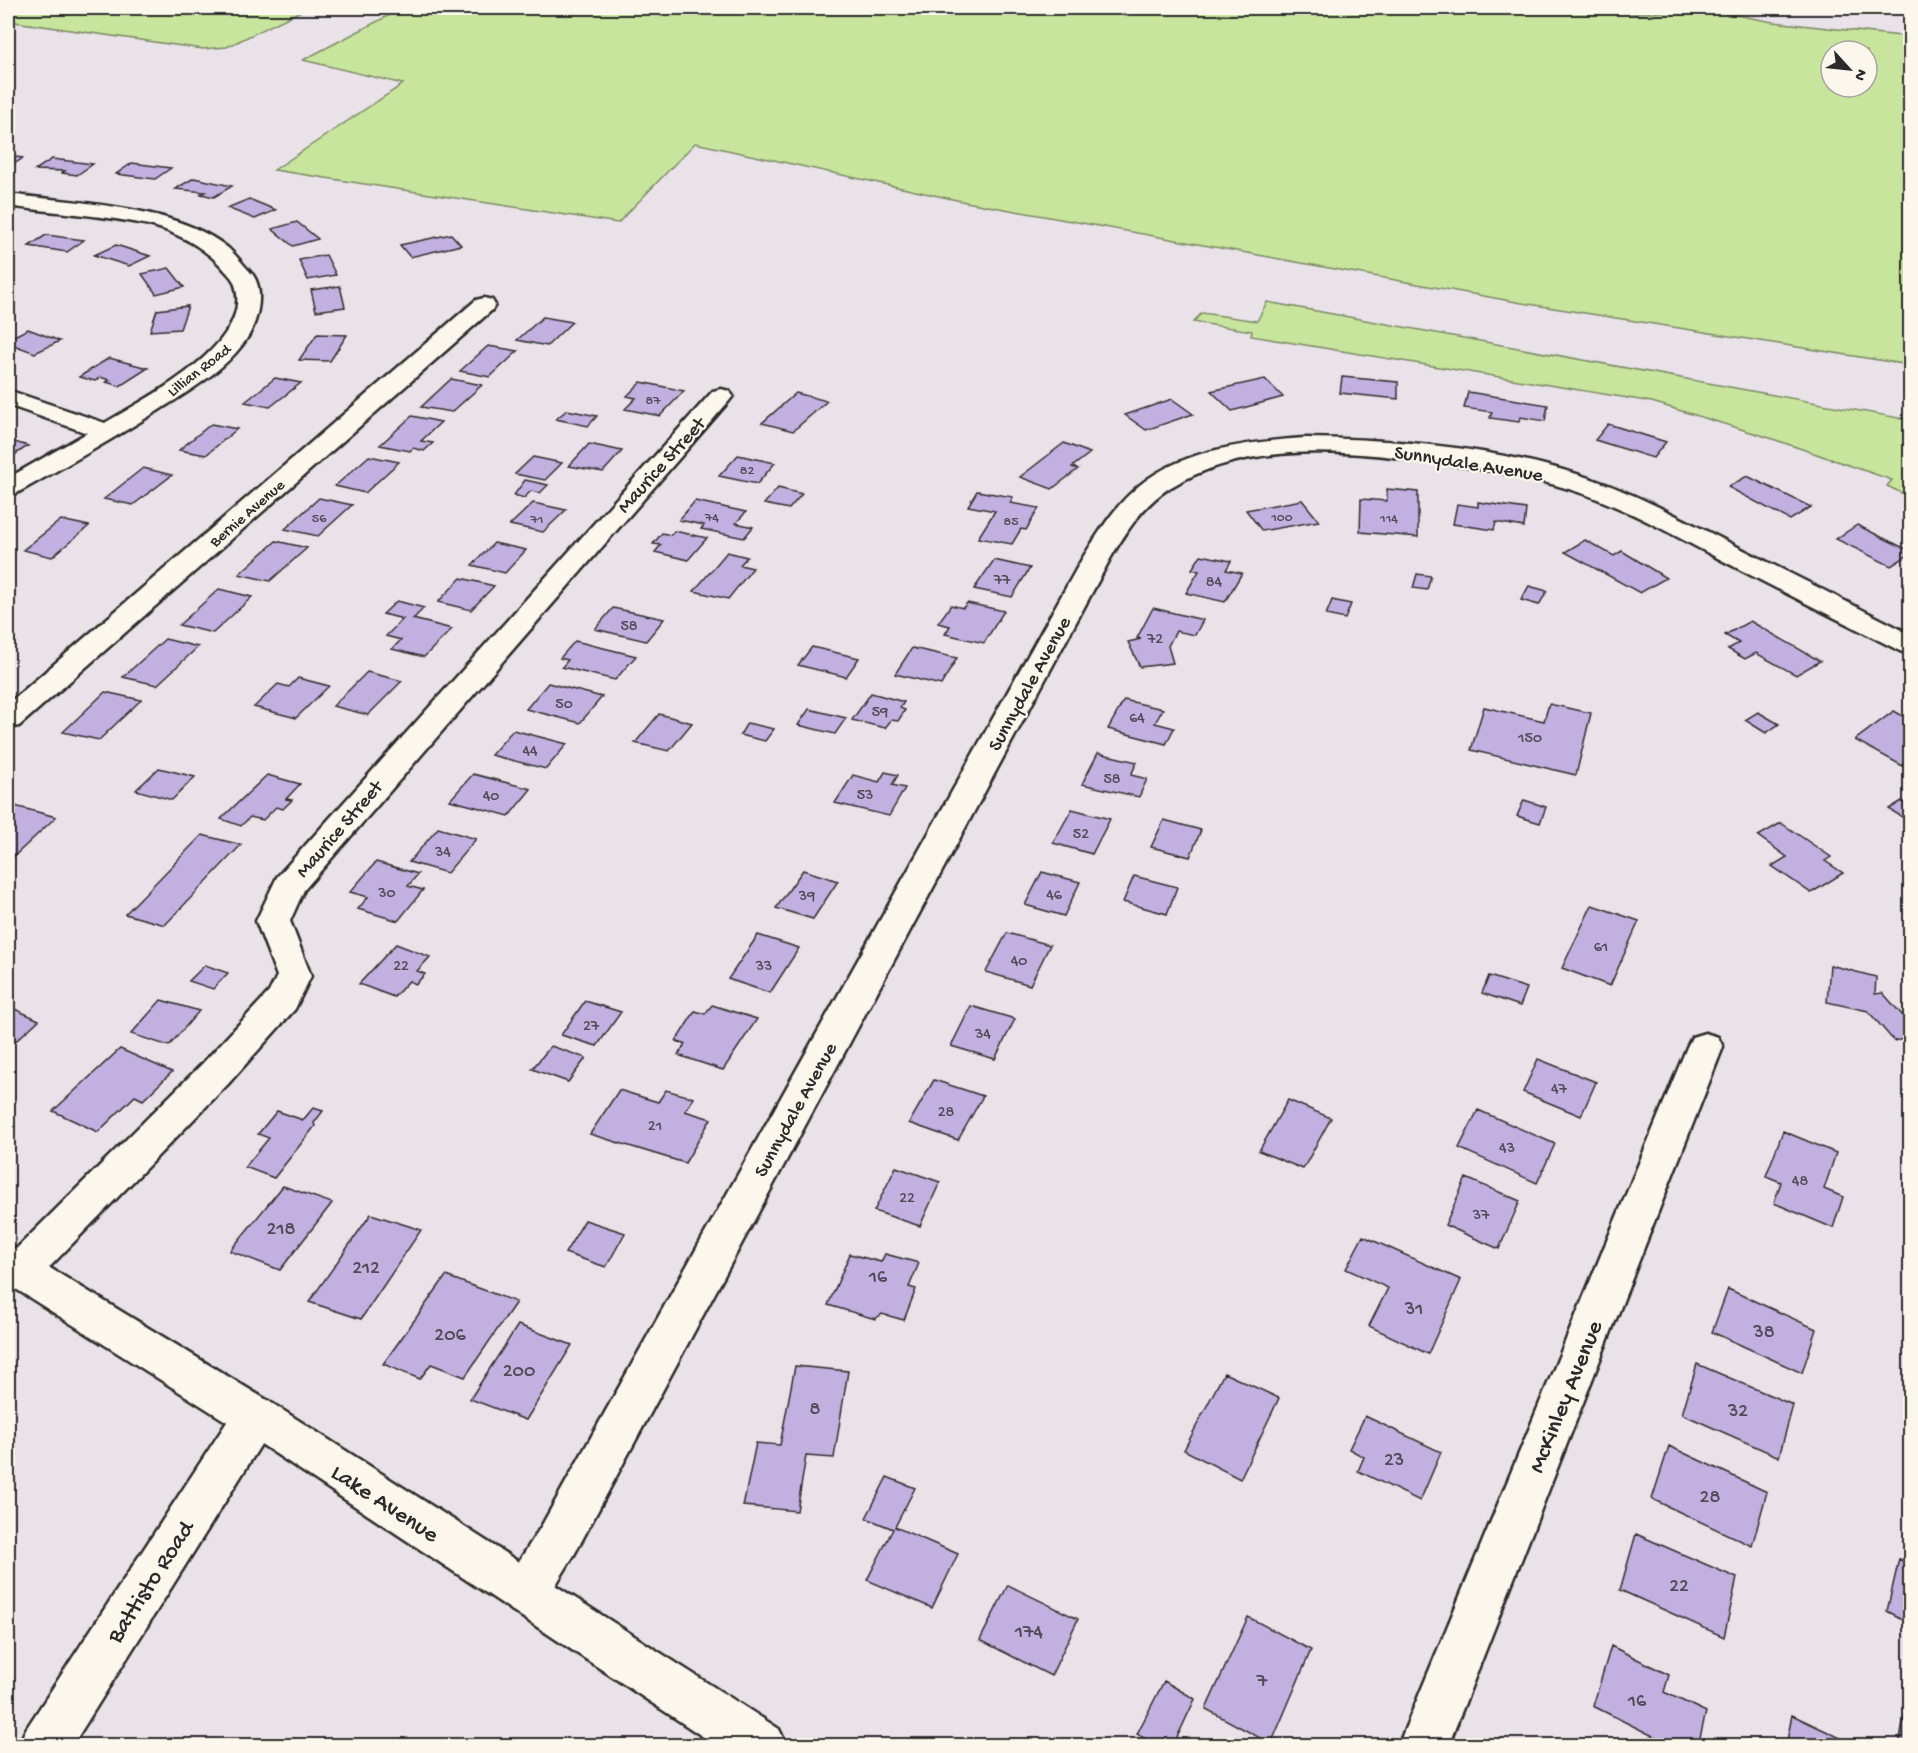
<svg xmlns="http://www.w3.org/2000/svg" width="1918" height="1753" viewBox="0 0 1918 1753" font-family="'Gochi Hand',sans-serif">
  <style>
    .green { fill: #c8e59d; stroke: #7a8864; stroke-width: 1.5; fill-rule: evenodd }
    .building { fill: #c2b0e1; stroke: #2b2b2b; stroke-width: 1.5 }
    .lines { fill: none; stroke-linecap: round; stroke-linejoin: round }
    .minor-casing { stroke: #2b2b2b; stroke-width: 5 }
    .secondary-casing { stroke: #2b2b2b; stroke-width: 5 }
    .minor { fill: #fbf7ec; fill-rule: evenodd }
    .secondary { fill: #fbf7ec; fill-rule: evenodd }
    .labels { text-anchor: middle; stroke-width: 4.5; stroke-linejoin: round; paint-order: stroke }
    .far-number-label { font-size: 14px; fill: #514c58 }
    .far-street-label { font-size: 16px; fill: #2b2b2b; stroke: #fbf7ec }
    .number-label { font-size: 16px; fill: #514c58 }
    .street-label { font-size: 20px; fill: #2b2b2b; stroke: #fbf7ec }
    .near-number-label { font-size: 20px; fill: #514c58 }
    .near-street-label { font-size: 24px; fill: #2b2b2b; stroke: #fbf7ec }
  </style>
  <rect width="100%" height="100%" fill="#eae2e9"/>
  <filter id="ink" filterUnits="userSpaceOnUse"><feTurbulence type="fractalNoise" baseFrequency=".0167" numOctaves="2"/><feDisplacementMap in="SourceGraphic" scale="12" xChannelSelector="R" yChannelSelector="G"/><feConvolveMatrix kernelMatrix="1 2 1 2 8 2 1 2 1" color-interpolation-filters="sRGB"/></filter>
  <g filter="url(#ink)">
    <!-- green -->
    <path class="green" d="M8 8H307L227 47 203 49 8 21Z
      M403 8H1546L1559 11 1639 13 1710 10 1773 22 1910 37V365L1522 303 966 202 695 143 618 223 274 170 403 84 303 60ZM1831 51H1867V87H1831Z
      M1267 302 1910 420V497L1887 486 1892 480 1767 437 1652 402 1251 336 1252 331 1193 322 1202 313 1257 321Z"/>
    <!-- building -->
    <path class="building" d="M8 156 23 158 8 168Z
      M52 159 93 164 77 175 62 173 65 171 35 170Z
      M132 163 171 168 155 179 116 174Z
      M194 178 232 186 214 197 201 194 205 192 175 189Z
      M249 199 276 210 255 219 227 208Z
      M297 222 318 239 293 246 272 229Z
      M451 234 461 245 410 257 400 245Z
      M46 235 84 240 67 252 29 246Z
      M116 245 150 256 129 266 94 255Z
      M326 255 336 275 308 280 299 260Z
      M169 268 184 287 156 294 142 274Z
      M340 286 345 307 316 311 311 290Z
      M188 306 180 329 150 331 157 310Z
      M543 317 572 322 547 346 517 340Z
      M28 329 60 341 35 353 8 343V339Z
      M317 334 347 335 330 361 299 360Z
      M488 346 518 351 490 377 460 371Z
      M109 358 148 368 120 386 106 382 110 380 100 377 95 381 79 377Z
      M1342 377 1398 382V399L1340 393Z
      M275 378 301 383 270 407 245 402Z
      M451 379 482 385 452 412 421 407Z
      M1265 379 1283 397 1232 411 1211 391Z
      M641 382 684 391 660 416 625 409 636 398 627 396Z
      M1468 392 1548 405 1545 421 1520 417 1519 422 1490 418 1492 412 1464 408Z
      M796 393 827 401 793 431 762 423Z
      M1172 399 1193 414 1146 430 1125 415Z
      M567 410 597 416 588 426 556 419Z
      M412 416 441 422 421 441 433 443 424 451 413 448 410 451 380 445Z
      M211 424 237 429 206 455 179 450Z
      M1608 424 1666 442 1653 458 1595 440Z
      M8 440 28 446 8 459Z
      M1064 443 1090 453 1072 467 1078 469 1052 489 1020 477Z
      M589 444 622 451 603 472 569 466Z
      M738 455 775 463 757 484 719 476Z
      M369 456 399 462 365 493 335 486Z
      M533 457 562 463 545 480 515 474Z
      M143 468 172 475 133 505 104 499Z
      M1747 476 1811 507 1790 520 1728 487Z
      M525 480 548 485 540 493 531 491 524 498 514 495Z
      M778 488 802 494 789 509 764 504Z
      M1387 489 1418 492V537L1360 532 1361 499 1387 501Z
      M977 491 1013 497 1010 503 1039 508 1026 530 1021 529 1012 544 978 538 995 511 968 506Z
      M319 498 352 505 318 536 285 529Z
      M1302 500 1319 521 1262 531 1246 510Z
      M695 501 746 512 736 523 753 527 744 538 701 529 704 525 679 520Z
      M1478 502 1526 509 1524 527 1496 522 1494 530 1453 524 1457 504 1478 507Z
      M533 503 566 510 543 532 510 525Z
      M61 520 89 526 52 557 23 550Z
      M1857 525 1910 551V554L1891 566 1836 539Z
      M674 531 707 538 688 560 655 552 661 545 653 544 662 533 671 535Z
      M1585 540 1614 556 1622 551 1666 578 1640 593 1565 552Z
      M276 541 307 548 270 581 239 574Z
      M494 543 526 550 505 573 472 565Z
      M727 552 747 557 740 565 753 568 728 599 694 591Z
      M1201 555 1231 561 1226 570 1242 573 1225 602 1186 593 1199 571 1192 569Z
      M994 560 1030 568 1012 597 974 589Z
      M1417 574 1431 576 1427 590 1413 588Z
      M461 578 494 586 471 610 438 602Z
      M1529 586 1547 591 1539 605 1521 600Z
      M219 589 252 597 213 633 179 625Z
      M1332 600 1351 604 1345 619 1326 615Z
      M397 601 424 608 413 619 452 629 424 657 392 649 401 640 386 636 403 619 383 614Z
      M967 603 1004 611 984 643 945 634 950 626 938 623 951 605 963 608Z
      M613 608 664 619 646 641 595 629Z
      M1153 608 1203 620 1195 635 1176 631 1168 646 1173 663 1140 667 1128 642 1141 639 1137 638Z
      M1750 621 1820 661 1796 675 1756 653 1745 659 1728 649 1739 643 1725 635Z
      M165 639 198 647 157 685 123 677Z
      M575 641 636 656 615 680 562 667 568 660 560 658Z
      M812 647 859 658 846 677 798 665Z
      M912 648 957 658 941 685 895 674Z
      M367 672 402 681 368 715 333 706Z
      M298 678 329 686 296 718 254 707 278 684 289 687Z
      M548 683 602 697 580 723 526 709Z
      M105 692 141 700 99 740 63 732Z
      M871 693 904 702 900 708 905 710 898 721 891 720 885 728 852 720Z
      M1124 700 1163 709 1155 723 1174 728 1166 744 1108 729Z
      M1549 704 1591 713 1576 775 1471 750 1484 707 1544 721Z
      M809 709 846 718 835 734 798 725Z
      M1894 711 1910 720V770L1855 740Z
      M1758 712 1779 724 1766 733 1745 720Z
      M659 714 692 723 669 751 635 743Z
      M747 723 774 729 765 741 740 735Z
      M513 730 567 744 546 769 491 755Z
      M1098 753 1137 762 1131 775 1147 779 1139 797 1082 784Z
      M159 768 195 777 172 800 136 790Z
      M885 772 898 775 892 785 905 788 889 816 835 803 853 775 879 782Z
      M473 774 531 789 509 816 450 800Z
      M267 775 300 784 286 799 292 800 283 809 276 807 263 820 250 817 241 826 221 819Z
      M1524 800 1546 807 1540 823 1517 816Z
      M1902 801 1910 806V822L1889 809Z
      M11 805 56 817 8 862V808Z
      M1072 809 1110 819 1092 854 1053 843Z
      M1164 820 1201 830 1190 857 1151 847Z
      M1781 823 1831 857 1825 861 1843 873 1811 893 1772 866 1787 857 1758 836Z
      M438 828 476 839 447 873 409 862Z
      M202 835 241 845 165 925 125 914Z
      M376 862 418 874 408 886 423 890 398 921 358 909 368 897 350 892Z
      M803 870 838 881 813 919 776 908Z
      M1042 872 1080 882 1064 916 1025 905Z
      M1134 876 1177 887 1167 914 1123 902Z
      M1592 905 1639 921 1610 986 1562 968Z
      M1007 933 1050 945 1030 985 986 972Z
      M758 935 799 948 770 993 728 979Z
      M396 944 430 957 417 971 425 974 416 984 409 981 394 997 359 984Z
      M205 965 228 973 213 989 189 981Z
      M1830 965 1876 977 1875 994 1883 993 1910 1024V1038L1894 1041 1868 1011 1827 1002Z
      M1489 976 1527 988 1520 1006 1482 993Z
      M161 1000 199 1011 169 1046 131 1034Z
      M585 1001 621 1012 597 1046 561 1035Z
      M712 1005 757 1019 723 1070 678 1055 685 1044 676 1041 695 1011 705 1014Z
      M8 1006 39 1020 8 1048Z
      M971 1006 1015 1019 995 1059 951 1046Z
      M551 1046 586 1058 568 1082 532 1069Z
      M120 1049 172 1072 143 1100 135 1096 98 1132 53 1111Z
      M1538 1059 1596 1082 1581 1116 1523 1092Z
      M934 1080 983 1096 958 1140 909 1123Z
      M619 1090 658 1102 666 1090 694 1098 685 1111 711 1119 685 1163 590 1134Z
      M1288 1100 1331 1118 1303 1169 1259 1151Z
      M313 1108 323 1111 314 1123 315 1126 274 1178 245 1167 269 1138 258 1134 277 1111 303 1120Z
      M1478 1110 1555 1144 1537 1183 1459 1148Z
      M1783 1131 1836 1153 1824 1189 1843 1197 1833 1228 1774 1203 1781 1182 1766 1176Z
      M896 1167 940 1182 920 1226 874 1211Z
      M1466 1178 1520 1201 1499 1249 1445 1225Z
      M283 1186 332 1203 280 1270 230 1251Z
      M371 1214 421 1230 361 1319 309 1302Z
      M585 1220 625 1233 606 1267 565 1253Z
      M1363 1236 1461 1280 1428 1354 1369 1326 1388 1288 1346 1269Z
      M850 1254 881 1262 885 1254 919 1263 909 1287 916 1289 904 1320 882 1314 875 1319 828 1305Z
      M446 1276 516 1302 465 1377 431 1364 420 1379 383 1364Z
      M1728 1289 1816 1329 1802 1373 1712 1332Z
      M518 1325 572 1345 526 1420 470 1399Z
      M1697 1364 1793 1405 1779 1457 1682 1414Z
      M795 1366 848 1371 834 1458 806 1456 797 1511 743 1506 756 1443 780 1445Z
      M1224 1373 1279 1398 1240 1479 1184 1450Z
      M1365 1416 1441 1452 1420 1501 1358 1471 1364 1457 1349 1449Z
      M1669 1446 1767 1492 1752 1546 1652 1499Z
      M887 1477 915 1488 895 1527 958 1554 932 1608 867 1580 893 1529 866 1518Z
      M1636 1534 1737 1578 1724 1637 1620 1590Z
      M1899 1559 1910 1565V1623L1887 1611Z
      M1008 1585 1078 1619 1051 1676 980 1640Z
      M1248 1617 1311 1650 1271 1744 1206 1709Z
      M1611 1646 1669 1675 1664 1692 1706 1712 1698 1746H1673L1593 1706Z
      M1164 1681 1195 1699 1173 1746H1158L1137 1734Z
      M1910 1685V1746H1900L1899 1745Z
      M1792 1715 1849 1742V1746H1786Z"/>
    <g class="lines">
      <!-- minor casing -->
      <g class="minor-casing">
        <path id="minor" d="M8 194C74 203 176 205 228 248 237 256 245 267 253 275 266 294 256 328 243 344 221 373 186 393 156 412 111 440 64 467 17 493L8 496V478L87 433 8 405V390L105 423C146 398 258 343 234 282 232 277 226 272 223 268 205 248 178 233 153 226 106 215 55 213 8 206Z
          M484 298 492 300 495 305 492 310 19 726 8 728V704L476 300Z
          M721 389 729 391 733 396 729 401 304 890 290 921 311 976 295 1009 228 1084 34 1283 20 1288 8 1284V1257L202 1064 269 992 277 976 256 921 277 877 713 391Z
          M1305 438C1400 439 1502 448 1592 479 1641 496 1686 521 1732 544 1791 574 1851 604 1910 634V654L1900 651C1837 619 1773 587 1710 554 1670 533 1630 511 1587 495 1540 478 1491 470 1441 463 1353 451 1251 439 1171 487 1143 504 1126 532 1110 559L574 1555 541 1609 525 1616 509 1609 502 1593 509 1577 542 1525 1082 559C1097 536 1111 511 1132 492 1176 450 1247 442 1305 438Z
          M1705 1033 1718 1037 1723 1047 1448 1746H1398L1687 1047 1692 1037Z
          M255 1396 270 1402 277 1416 270 1430 72 1746H18L26 1729 240 1402Z"/>
      </g>
      <!-- secondary casing -->
      <g class="secondary-casing">
        <path id="secondary" d="M8 1246 22 1251 270 1402 779 1729 787 1746H717L240 1430 8 1284Z"/>
      </g>
      <!-- minor -->
      <use href="#minor" class="minor"/>
      <!-- secondary -->
      <use href="#secondary" class="secondary"/>
    </g>
  </g>
  <g class="labels">
    <!-- far-number labels -->
    <g class="far-number-label">
      <text x="653" y="404">87</text>
      <text x="747" y="474">82</text>
      <text x="712" y="521">74</text>
      <text x="1282" y="521">100</text>
      <text x="319" y="522">56</text>
      <text x="1389" y="522">114</text>
      <text x="537" y="523">71</text>
      <text x="1011" y="525">85</text>
    </g>
    <!-- far-street labels -->
    <g class="far-street-label">
      <text transform="translate(198 369) rotate(-38)" y="6">Lillian Road</text>
      <text transform="translate(246 512) rotate(-41)" y="6">Bernie Avenue</text>
    </g>
    <!-- number labels -->
    <g class="number-label">
      <text x="1002" y="584">77</text>
      <text x="1214" y="586">84</text>
      <text x="629" y="630">58</text>
      <text x="1155" y="643">72</text>
      <text x="564" y="708">50</text>
      <text x="880" y="716">59</text>
      <text x="1137" y="722">64</text>
      <text x="1530" y="742">150</text>
      <text x="530" y="755">44</text>
      <text x="1112" y="783">58</text>
      <text x="865" y="799">53</text>
      <text x="491" y="800">40</text>
      <text x="1081" y="838">52</text>
      <text x="443" y="856">34</text>
      <text x="387" y="897">30</text>
      <text x="1054" y="899">46</text>
      <text x="807" y="900">39</text>
      <text x="1601" y="951">61</text>
      <text x="1019" y="965">40</text>
      <text x="401" y="970">22</text>
      <text x="764" y="970">33</text>
      <text x="591" y="1030">27</text>
      <text x="983" y="1038">34</text>
      <text x="1559" y="1093">47</text>
      <text x="946" y="1116">28</text>
      <text x="655" y="1130">21</text>
      <text x="1507" y="1152">43</text>
      <text x="1800" y="1185">48</text>
      <text x="907" y="1202">22</text>
      <text x="1481" y="1219">37</text>
    </g>
    <!-- street labels -->
    <g class="street-label">
      <text transform="translate(1469 462) rotate(9)" y="7">Sunnydale Avenue</text>
      <text transform="translate(660 464) rotate(-48)" y="7">Maurice Street</text>
      <text transform="translate(1028 683) rotate(-61)" y="7">Sunnydale Avenue</text>
      <text transform="translate(338 828) rotate(-49)" y="7">Maurice Street</text>
      <text transform="translate(794 1109) rotate(-61)" y="7">Sunnydale Avenue</text>
    </g>
    <!-- near-number labels -->
    <g class="near-number-label">
      <text x="281" y="1234">218</text>
      <text x="366" y="1273">212</text>
      <text x="878" y="1282">16</text>
      <text x="1414" y="1314">31</text>
      <text x="1764" y="1337">38</text>
      <text x="450" y="1340">206</text>
      <text x="519" y="1376">200</text>
      <text x="815" y="1414">8</text>
      <text x="1738" y="1416">32</text>
      <text x="1394" y="1465">23</text>
      <text x="1710" y="1502">28</text>
      <text x="1679" y="1591">22</text>
      <text x="1029" y="1637">174</text>
      <text x="1262" y="1686">7</text>
      <text x="1637" y="1706">16</text>
    </g>
    <!-- near-street labels -->
    <g class="near-street-label">
      <text transform="translate(1564 1396) rotate(-68)" y="8">McKinley Avenue</text>
      <text transform="translate(386 1502) rotate(33)" y="8">Lake Avenue</text>
      <text transform="translate(149 1581) rotate(-57)" y="8">Battisto Road</text>
    </g>
  </g>
  <!-- margin -->
  <rect width="1918" height="1753" fill="none" stroke="#fbf7ec" stroke-width="30"/>
  <rect x="15" y="15" width="1888" height="1723" fill="none" stroke="#2b2b2b" stroke-width="2" filter="url(#ink)"/>
  <!-- north arrow -->
  <g transform="translate(1849 69) rotate(117)"><circle r="28" fill="#fbf7ec" stroke="#a8a59f" stroke-width="1.5"/>
  <path d="M0-4.5L10 22L0 15L-10 22Z" fill="#2b2b2b"/>
  <text y="-9" font-size="16" font-weight="bold" text-anchor="middle" fill="#2b2b2b">N</text>
  </g>
</svg>
